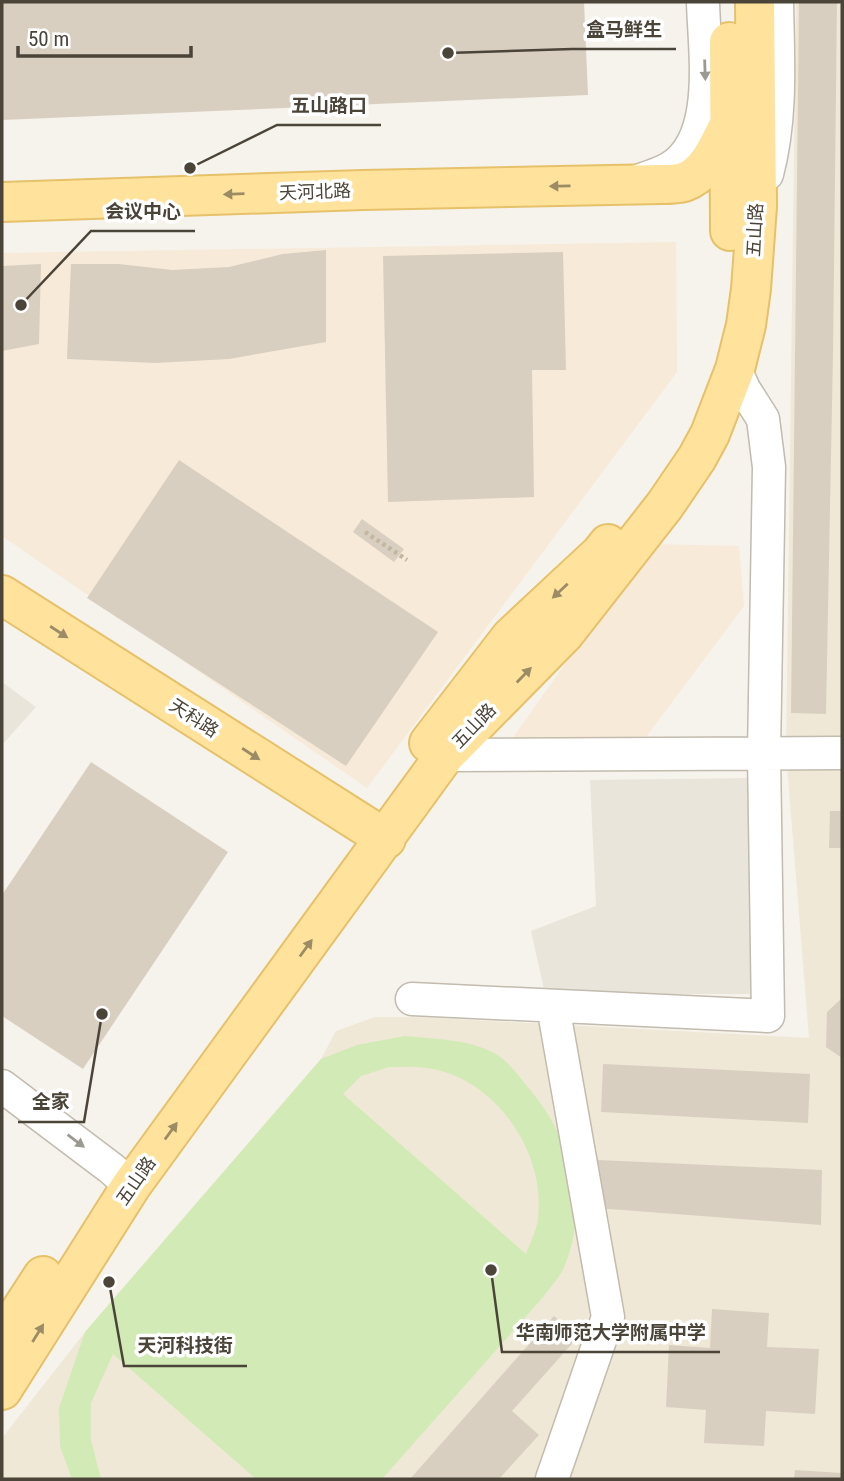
<svg xmlns="http://www.w3.org/2000/svg" width="844" height="1481" viewBox="0 0 844 1481" font-family="'Roboto Condensed','Noto Sans SC',sans-serif">
  <style>
    .residential { fill: #eae5da }
    .commercial { fill: #f7ead8 }
    .education { fill: #efe8d6 }
    .green { fill: #d2eab5; fill-rule: evenodd }
    .building { fill: #d8cfc1 }
    .lines { fill: none; stroke-linecap: round; stroke-linejoin: round }
    .minor-casing { stroke: #c2bbae; stroke-width: 35 }
    .major-casing { stroke: #e6c16a; stroke-width: 42 }
    .path { stroke: #c4b79f; stroke-width: 4.5; stroke-dasharray: 3.5 3.5; stroke-linecap: butt }
    .minor { stroke: #fff; stroke-width: 32 }
    .major { stroke: #ffe39c; stroke-width: 38 }
    .oneway { fill: #9c9892 }
    .oneway2 { fill: #9c8c66 }
    .labels { text-anchor: middle; stroke-width: 7; stroke-linejoin: round; paint-order: stroke }
    .street-label { font-size: 18px; fill: #4b4439; stroke: #fff }
    .leader { fill: none; stroke: #4b4439; stroke-width: 2.5 }
    .callout-dot { fill: #4b4439; stroke: #fff; stroke-width: 2.5 }
    .callout-label { font-size: 19px; text-anchor: middle; font-weight: bold; fill: #4b4439; stroke: #fff; stroke-width: 7; stroke-linejoin: round; paint-order: stroke }
  </style>
  <rect width="100%" height="100%" fill="#f6f3ec"/>
  <!-- residential -->
  <path class="residential" d="M2 682 36 707 2 745Z
    M753 778 750 994H545L531 931 596 906 590 780Z"/>
  <!-- commercial -->
  <path class="commercial" d="M676 242 677 372 367 788 2 536V253Z
    M650 544 739 546 744 606 640 745 507 746Z"/>
  <!-- education -->
  <path class="education" d="M796 2H842V1479H2V1438L85 1332 321 1059 336 1031 375 1017H414L809 1038 786 753Z"/>
  <!-- green -->
  <path class="green" d="M405 1036C436 1039 467 1039 494 1053 509 1061 520 1078 531 1091 572 1140 589 1205 565 1265 561 1276 551 1286 544 1296L382 1479H256L113 1354 91 1403V1440L101 1479H72L60 1446 59 1408 85 1332 321 1059 357 1045ZM389 1067C401 1067 415 1066 427 1068 494 1077 546 1151 538 1218 537 1230 530 1243 526 1254L343 1094 361 1076Z"/>
  <!-- building -->
  <path class="building" d="M2 2H584L588 95 2 120Z
    M799 2H837L833 354 826 714 791 713Z
    M326 250V342L229 359 155 363 67 359 71 264H119L172 270 229 267 283 254Z
    M563 252 566 370H532L534 497 388 502 383 256Z
    M41 264 39 344 2 351V266Z
    M179 460 438 632 346 766 87 598Z
    M362 519 404 549 394 562 353 532Z
    M91 762 228 852 83 1069 2 1016V895Z
    M830 811H842V848H829Z
    M842 998V1058L826 1047 827 1012Z
    M603 1064 810 1074 808 1123 601 1112Z
    M598 1160 822 1170 821 1225 596 1208Z
    M712 1309 769 1313 767 1347 819 1349 815 1414 766 1411 764 1446 704 1443 706 1410 666 1407 669 1345 710 1348Z
    M554 1316 578 1337 512 1411 539 1435 499 1479H410Z
    M795 1470 842 1473V1479H794Z"/>
  <g class="lines">
    <!-- minor casing -->
    <g class="minor-casing">
      <path id="minor" d="M767 174C782 118 778 60 777 2
        M635 182C646 178 660 174 670 168 719 139 704 50 703 2
        M445 755 842 753
        M412 999 768 1016 764 754 769 467 763 419 744 389 735 369
        M2 1086 112 1169 131 1186
        M552 1479 608 1317 553 1006"/>
    </g>
    <!-- major casing -->
    <g class="major-casing">
      <path id="major" d="M729 42 730 231
        M2 202 363 190 661 184C668 184 677 184 684 182 708 174 718 145 729 125
        M2 595 386 839
        M429 743 511 637 600 554 608 544
        M2 1339 43 1276
        M2 1390 131 1186 445 755 564 634 665 505 697 458 710 434 735 369 746 325 751 289 757 206 755 2"/>
    </g>
    <!-- path -->
    <path class="path" d="M365 532 407 560"/>
    <!-- minor -->
    <use href="#minor" class="minor"/>
    <!-- major -->
    <use href="#major" class="major"/>
  </g>
  <!-- one-way arrows -->
  <defs><path id="oneway-solid" d="M-6-.8H1V-3.2L6.5 0L1 3.2V.8H-6Z" transform="scale(1.75)"/></defs>
  <g class="oneway">
    <use href="#oneway-solid" transform="translate(705 70) rotate(88)"/>
    <use href="#oneway-solid" transform="translate(76 1141) rotate(37)"/>
  </g>
  <g class="oneway2">
    <use href="#oneway-solid" transform="translate(560 186) rotate(179)"/>
    <use href="#oneway-solid" transform="translate(234 194) rotate(178)"/>
    <use href="#oneway-solid" transform="translate(560 591) rotate(137)"/>
    <use href="#oneway-solid" transform="translate(59 632) rotate(33)"/>
    <use href="#oneway-solid" transform="translate(524 675) rotate(-46)"/>
    <use href="#oneway-solid" transform="translate(251 754) rotate(33)"/>
    <use href="#oneway-solid" transform="translate(306 948) rotate(-54)"/>
    <use href="#oneway-solid" transform="translate(171 1131) rotate(-54)"/>
    <use href="#oneway-solid" transform="translate(38 1333) rotate(-58)"/>
  </g>
  <g class="labels">
    <!-- street labels -->
    <g class="street-label">
      <text transform="translate(315 192) rotate(-2)" y="6">天河北路</text>
      <text transform="translate(755 230) rotate(-87)" y="6">五山路</text>
      <text transform="translate(194 718) rotate(33)" y="6">天科路</text>
      <text transform="translate(474 726) rotate(-46)" y="6">五山路</text>
      <text transform="translate(136 1181) rotate(-55)" y="6">五山路</text>
    </g>
  </g>
  <!-- callouts -->
  <path class="leader" d="M448 53L572 49H676M190 168L277 125H381M21 305L91 231H195M102 1014L84 1122H18M491 1270L502 1352H720M109 1282L124 1366H247"/>
  <g class="callout-dot">
    <circle cx="448" cy="53" r="7"/>
    <circle cx="190" cy="168" r="7"/>
    <circle cx="21" cy="305" r="7"/>
    <circle cx="102" cy="1014" r="7"/>
    <circle cx="491" cy="1270" r="7"/>
    <circle cx="109" cy="1282" r="7"/>
  </g>
  <g class="callout-label">
    <text x="624" y="36">盒马鲜生</text>
    <text x="329" y="112">五山路口</text>
    <text x="143" y="218">会议中心</text>
    <text x="51" y="1108">全家</text>
    <text x="611" y="1339">华南师范大学附属中学</text>
    <text x="185" y="1352">天河科技街</text>
  </g>
  <!-- border -->
  <rect width="844" height="1481" fill="none" stroke="#4b4439" stroke-width="7"/>
  <!-- scale -->
  <path d="M18 46v10h173v-10" fill="none" stroke="#4b4439" stroke-width="3.5"/>
  <text x="28" y="46" font-size="21" fill="#4b4439" stroke="#ffffff" stroke-width="5" paint-order="stroke">50 m</text>
</svg>
